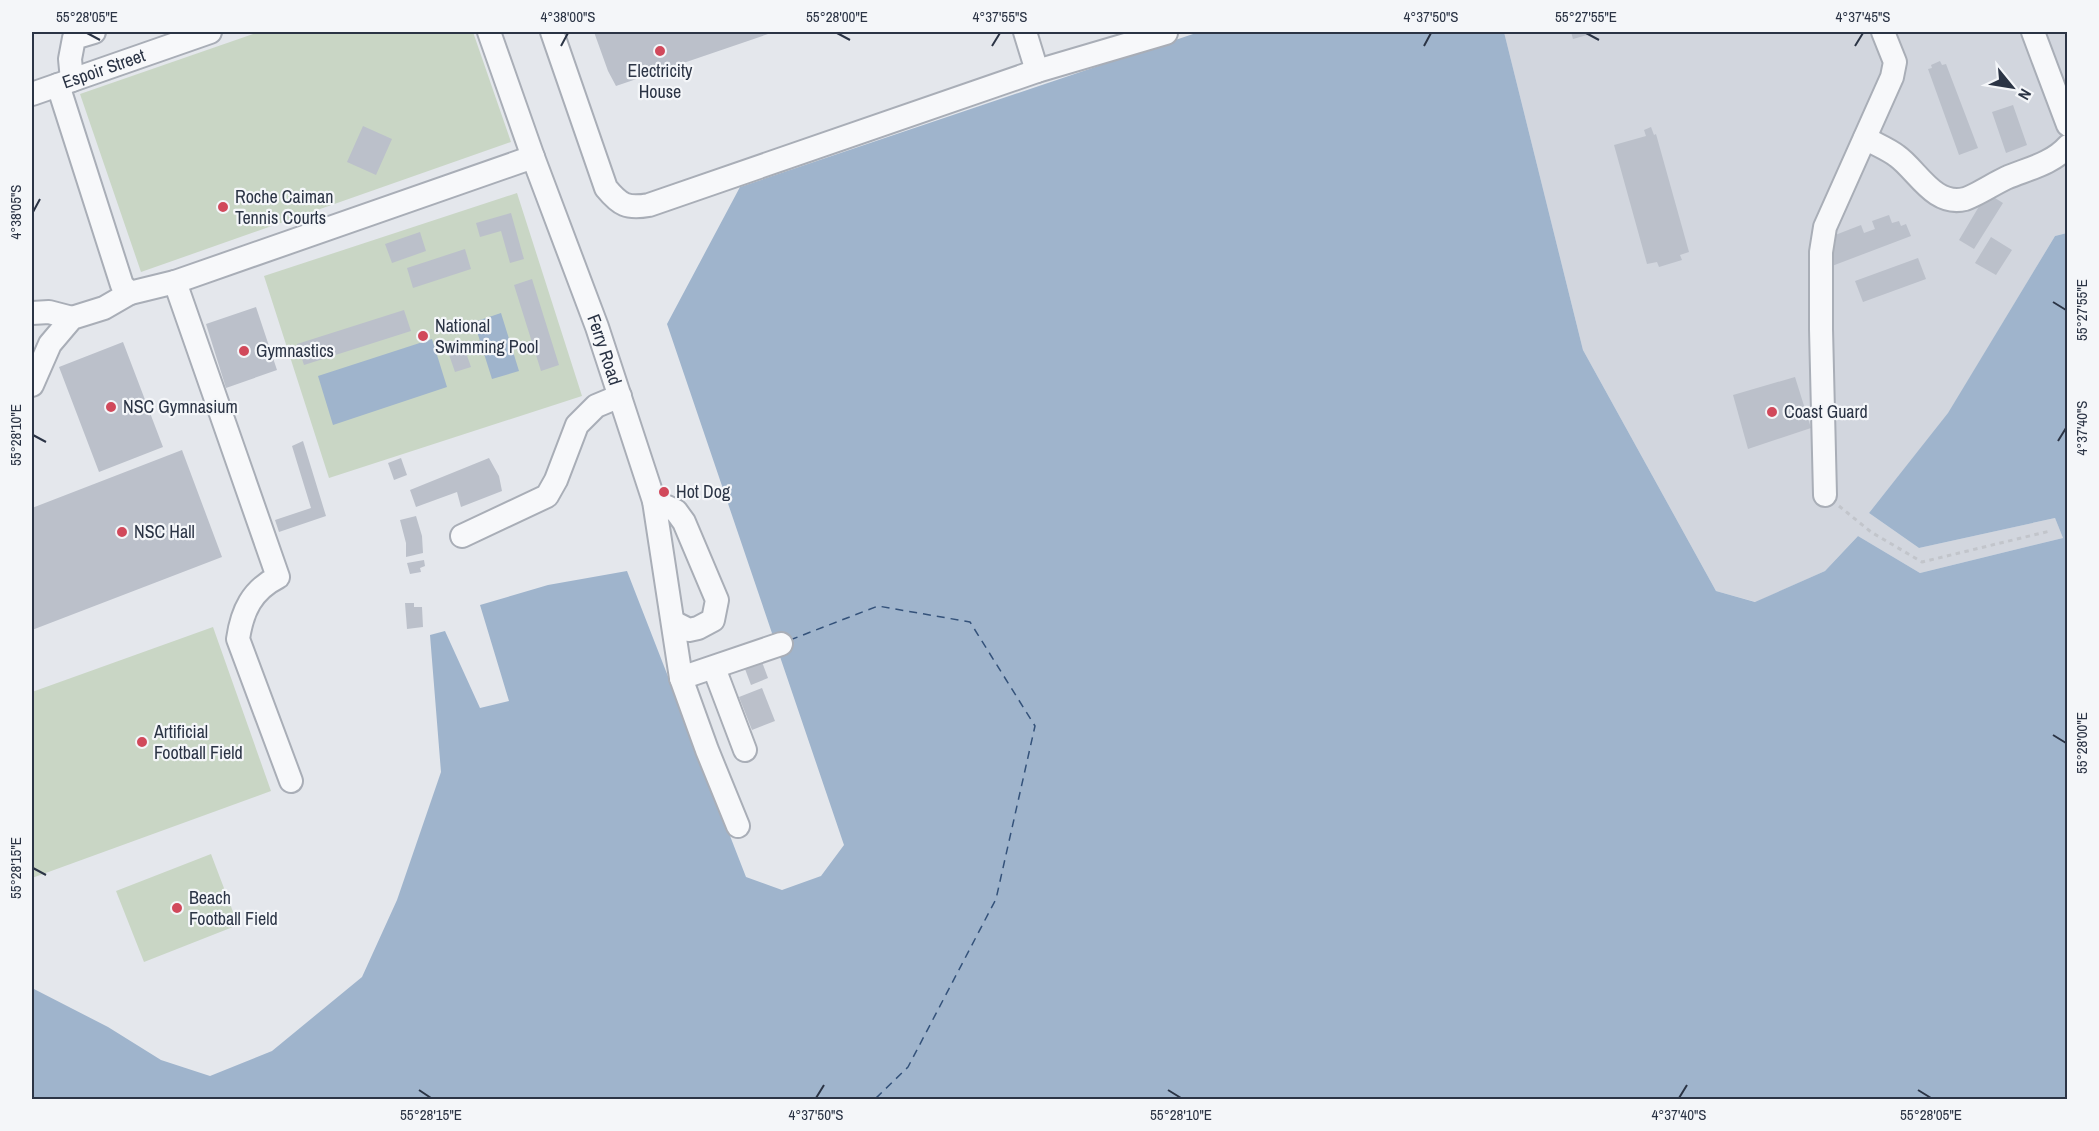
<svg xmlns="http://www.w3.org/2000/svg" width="2099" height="1131" viewBox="0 0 2099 1131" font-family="'Archivo Narrow',sans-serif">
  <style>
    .built { fill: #d2d6de }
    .green { fill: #c9d6c5 }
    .water { fill: #9fb4cc }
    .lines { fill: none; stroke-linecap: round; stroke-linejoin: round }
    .ferry { stroke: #34527a; stroke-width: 1.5; stroke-dasharray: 8 6; stroke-linecap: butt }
    .building { fill: #bbc0ca }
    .minor-casing { stroke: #a9aeb7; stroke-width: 26 }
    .path { stroke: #c2c5cb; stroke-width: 3; stroke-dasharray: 4.5 4.5; stroke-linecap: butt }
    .minor { stroke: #f7f8fa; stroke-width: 22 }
    .ticks { fill: none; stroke: #2b3445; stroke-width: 2 }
    .poi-dot { fill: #d1495b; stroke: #f4f6f9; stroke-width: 2 }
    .labels { text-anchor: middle; stroke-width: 4.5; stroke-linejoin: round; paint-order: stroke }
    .street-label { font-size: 18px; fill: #2b3445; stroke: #f4f6f9 }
    .poi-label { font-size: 18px; fill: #2b3445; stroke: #f4f6f9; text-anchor: start }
    .neatline { fill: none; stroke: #2b3445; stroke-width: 2 }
    .ticks-label { font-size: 15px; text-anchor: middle; fill: #2b3445 }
  </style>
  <rect width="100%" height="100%" fill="#e4e7ec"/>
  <!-- built -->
  <path class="built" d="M1504 32H2067V233L2055 236 1948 414 1869 513 1919 548 2055 518 2063 538 1920 573 1858 536 1825 571 1756 602 1716 591 1583 350Z"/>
  <!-- green -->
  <path class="green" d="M259 32H473L511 142 141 272 80 94Z
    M517 193 582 396 329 478 264 276Z
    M213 627 271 791 32 878V692Z
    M211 854 238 925 144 962 116 891Z"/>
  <!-- water -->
  <path class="water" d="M1199 32H1504L1583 350 1716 591 1755 602 1825 571 1858 536 1920 573 2063 538 2055 518 1919 548 1869 513 1948 413 2055 236 2067 233V1099H32V988L108 1027 161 1060 210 1076 272 1051 362 977 397 900 441 772 430 635 445 631 480 708 509 701 480 605 548 585 627 571 746 877 782 890 821 876 844 845 667 324 740 187Z
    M501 313 519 371 492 379 474 322Z
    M432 339 447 387 333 425 318 376Z"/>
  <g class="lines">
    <!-- ferry -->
    <path class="ferry" d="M790 640 878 606 970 622 1035 726 996 899 908 1067 874 1100"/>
  </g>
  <!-- building -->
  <path class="building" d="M594 32H774L616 86 608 71Z
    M1571 32H1598L1573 39Z
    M1940 61 1942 65 1946 64 1978 148 1959 155 1928 69 1932 68 1931 65Z
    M2013 105 2027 145 2006 153 1992 112Z
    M363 126 392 139 376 175 347 162Z
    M1651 127 1654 135 1656 134 1689 252 1680 255 1682 260 1659 267 1657 262 1647 264 1614 145 1646 136 1644 130Z
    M1987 193 2003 203 1974 249 1959 240Z
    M511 213 524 259 510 263 501 231 480 237 476 223Z
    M1889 215 1892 223 1899 221 1901 226 1906 224 1911 236 1832 266 1830 237 1861 225 1864 233 1875 229 1872 221Z
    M420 232 426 251 392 263 385 244Z
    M1991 237 2012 250 1996 275 1975 263Z
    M465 249 471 269 413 288 407 268Z
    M1918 258 1926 279 1863 302 1855 281Z
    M532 279 559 365 541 371 514 285Z
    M256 307 277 370 226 388 206 324Z
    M404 310 411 331 304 365 297 344Z
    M123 342 163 447 99 472 59 367Z
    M463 344 471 367 455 372 447 349Z
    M1795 377 1811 428 1748 449 1733 395Z
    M303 441 326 516 279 532 275 520 311 508 292 446Z
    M182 450 222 557 32 630V508Z
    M401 458 407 475 394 480 388 463Z
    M489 458 499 476 502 491 461 507 457 492 416 507 410 490Z
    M416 516 422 536 423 553 406 557V543L400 520Z
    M424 560 425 566 420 568 421 572 410 574 407 563Z
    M405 603H414V607H422L423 627 407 629Z
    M762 662 768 678 751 685 745 669Z
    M762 688 775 721 752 730 739 697Z"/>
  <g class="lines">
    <!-- minor casing -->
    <g class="minor-casing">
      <g id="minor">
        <path id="s1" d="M489 32 533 157 597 327 654 501 681 678 707 750 738 826"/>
        <path d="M552 32 606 188C620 205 627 209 649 205L1037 71 1166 33"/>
        <path d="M1025 32 1037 71"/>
        <path d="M2033 32 2068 125"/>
        <path d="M72 80 70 59 74 38 94 32"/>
        <path d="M58 85 122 285 130 293 175 282 533 157"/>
        <path id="s2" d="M32 94 210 32"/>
        <path d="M1865 138C1875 144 1888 149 1897 156 1917 170 1934 207 1965 199 1975 196 1995 183 2006 178 2027 169 2052 164 2068 146"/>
        <path d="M175 282 278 577C252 590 242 611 238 639L291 781"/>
        <path d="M32 313 49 312 72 318"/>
        <path d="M32 385 50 344 72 318 104 308 130 293"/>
        <path d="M1825 495 1821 329V252L1825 227 1892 77 1895 62 1883 32"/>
        <path d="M654 501 676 511 684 522 717 600 713 620 698 628 689 630 673 622"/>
        <path d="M462 536 547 496 556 480 577 425 596 406 620 396"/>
        <path d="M714 668 745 750"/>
        <path d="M681 678 781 644"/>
      </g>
    </g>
    <!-- path -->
    <path class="path" d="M1839 506 1871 532 1922 562 2050 531"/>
    <!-- minor -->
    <use href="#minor" class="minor"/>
  </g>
  <!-- ticks -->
  <path class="ticks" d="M87 33 100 40M837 33 850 40M1586 33 1599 40M561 46 568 33M992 46 1000 33M1424 46 1431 33M1855 46 1863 33M33 212 40 199M2053 302 2066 310M33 435 46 442M2058 441 2066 428M2053 735 2066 743M33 868 46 875M419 1090 431 1098M1168 1090 1181 1098M1918 1090 1931 1098M816 1098 824 1085M1679 1098 1687 1085"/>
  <!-- markers -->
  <g class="poi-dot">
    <circle cx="660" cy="51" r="6"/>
    <circle cx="223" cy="207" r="6"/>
    <circle cx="423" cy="336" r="6"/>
    <circle cx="244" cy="351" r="6"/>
    <circle cx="111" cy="407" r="6"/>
    <circle cx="1772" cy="412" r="6"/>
    <circle cx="664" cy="492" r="6"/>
    <circle cx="122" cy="532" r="6"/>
    <circle cx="142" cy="742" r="6"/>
    <circle cx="177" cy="908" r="6"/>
  </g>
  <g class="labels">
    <!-- street labels -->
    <g class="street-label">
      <text dy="6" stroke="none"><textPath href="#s2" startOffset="76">Espoir Street</textPath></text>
      <text dy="6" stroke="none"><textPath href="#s1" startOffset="338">Ferry Road</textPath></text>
    </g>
    <!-- poi labels -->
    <g class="poi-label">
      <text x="660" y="77" text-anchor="middle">Electricity<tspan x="660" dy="21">House</tspan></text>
      <text x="235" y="203">Roche Caiman<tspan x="235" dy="21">Tennis Courts</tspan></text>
      <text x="435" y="332">National<tspan x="435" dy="21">Swimming Pool</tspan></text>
      <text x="256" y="357">Gymnastics</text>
      <text x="123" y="413">NSC Gymnasium</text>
      <text x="1784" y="418">Coast Guard</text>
      <text x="676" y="498">Hot Dog</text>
      <text x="134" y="538">NSC Hall</text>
      <text x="154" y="738">Artificial<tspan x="154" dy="21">Football Field</tspan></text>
      <text x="189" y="904">Beach<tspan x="189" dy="21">Football Field</tspan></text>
    </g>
  </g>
  <!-- border -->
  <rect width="2099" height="1131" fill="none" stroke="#f4f6f9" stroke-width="66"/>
  <!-- north arrow -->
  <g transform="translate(2012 87) rotate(120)" stroke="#f4f6f9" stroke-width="4.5" paint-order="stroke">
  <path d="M0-4.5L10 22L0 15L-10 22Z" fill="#2b3445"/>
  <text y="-9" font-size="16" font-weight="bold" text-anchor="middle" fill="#2b3445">N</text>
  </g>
  <rect x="33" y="33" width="2033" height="1065" class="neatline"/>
  <g class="ticks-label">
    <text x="87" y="22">55°28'05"E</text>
    <text x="568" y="22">4°38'00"S</text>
    <text x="837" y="22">55°28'00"E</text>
    <text x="1000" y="22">4°37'55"S</text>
    <text x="1431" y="22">4°37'50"S</text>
    <text x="1586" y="22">55°27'55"E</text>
    <text x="1863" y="22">4°37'45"S</text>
    <text transform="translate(16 212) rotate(-90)" y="5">4°38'05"S</text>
    <text transform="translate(2082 310) rotate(-90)" y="5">55°27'55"E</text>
    <text transform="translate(2082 428) rotate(-90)" y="5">4°37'40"S</text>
    <text transform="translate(16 435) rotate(-90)" y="5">55°28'10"E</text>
    <text transform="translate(2082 743) rotate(-90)" y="5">55°28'00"E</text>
    <text transform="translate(16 868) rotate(-90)" y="5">55°28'15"E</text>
    <text x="431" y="1120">55°28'15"E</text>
    <text x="816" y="1120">4°37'50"S</text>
    <text x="1181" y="1120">55°28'10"E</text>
    <text x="1679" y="1120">4°37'40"S</text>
    <text x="1931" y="1120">55°28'05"E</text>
  </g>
</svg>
